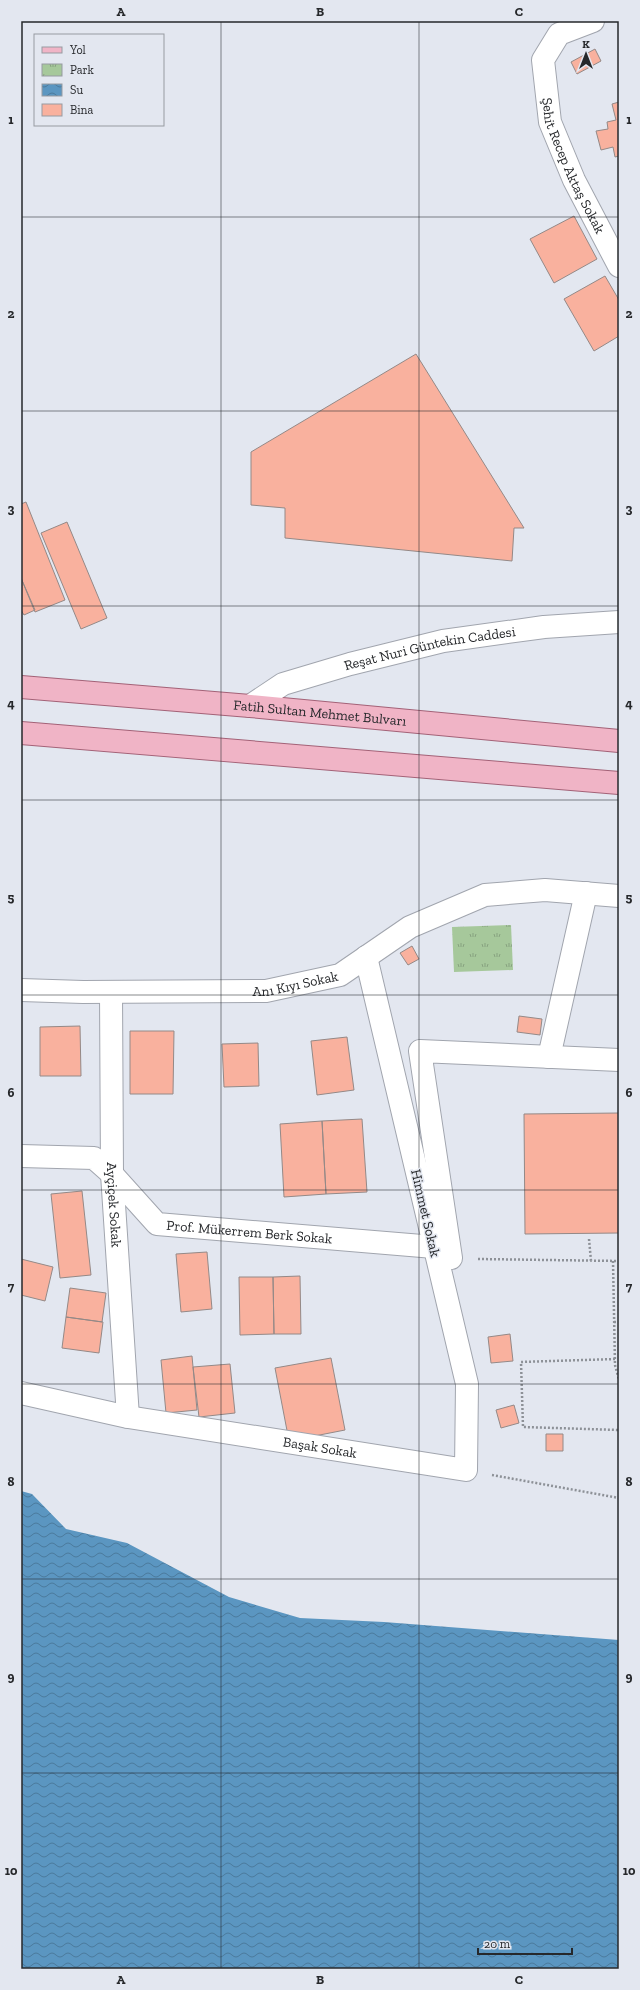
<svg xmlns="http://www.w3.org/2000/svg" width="640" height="1990" viewBox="0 0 640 1990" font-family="'Zilla Slab',serif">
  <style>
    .park { fill: url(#park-tufts) }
    .water { fill: url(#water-waves) }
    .building { fill: #f9b19e; stroke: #948987 }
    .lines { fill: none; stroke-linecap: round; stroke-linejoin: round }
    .minor-casing { stroke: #a1a5ae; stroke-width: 24 }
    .major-casing { stroke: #a36277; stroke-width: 24 }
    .path { stroke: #8d9197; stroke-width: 2.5; stroke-dasharray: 2 2; stroke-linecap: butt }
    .minor { stroke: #fff; stroke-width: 22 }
    .major { stroke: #f0b4c6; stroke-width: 22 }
    .grid { fill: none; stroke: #26282b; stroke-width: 1; stroke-opacity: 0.55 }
    .labels { text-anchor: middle; stroke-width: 3; stroke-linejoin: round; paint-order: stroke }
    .street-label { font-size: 14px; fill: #26282b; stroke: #e3e7f0 }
    .neatline { fill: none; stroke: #26282b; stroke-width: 1.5 }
    .grid-label { font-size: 13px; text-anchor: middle; font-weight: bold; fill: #26282b }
  </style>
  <defs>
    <pattern id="park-tufts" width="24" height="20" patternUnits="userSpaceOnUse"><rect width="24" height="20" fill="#a6c89b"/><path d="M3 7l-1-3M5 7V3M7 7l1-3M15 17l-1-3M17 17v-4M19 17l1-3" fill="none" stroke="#87a27f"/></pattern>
    <pattern id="water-waves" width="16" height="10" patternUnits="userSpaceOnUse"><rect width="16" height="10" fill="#5b96c1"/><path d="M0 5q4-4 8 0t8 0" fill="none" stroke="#4b7a9d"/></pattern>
  </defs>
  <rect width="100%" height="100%" fill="#e3e7f0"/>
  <!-- park -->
  <path class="park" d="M511 925 513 970 454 972 452 927Z"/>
  <!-- water -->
  <path class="water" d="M21 1491 32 1494 66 1529 127 1543 229 1597 300 1618 384 1622 619 1640V1969H21Z"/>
  <!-- building -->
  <path class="building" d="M595 49 601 61 577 74 571 62Z
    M619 102V156L615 157 613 147 601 150 596 131 608 129 607 122 616 120 612 104Z
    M574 216 597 259 554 283 530 239Z
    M605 276 619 300V336L594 351 564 299Z
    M416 354 524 528H514L512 561 285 538V508L251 505V452Z
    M26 502 65 600 35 612 21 578V504Z
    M67 522 107 618 81 629 41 533Z
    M21 578 35 610 24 615 21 610Z
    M412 946 419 959 408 965 400 953Z
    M519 1016 542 1019 540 1035 517 1032Z
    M80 1026 81 1076H40V1027Z
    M130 1031H174L173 1094H130Z
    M347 1037 354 1090 317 1095 311 1041Z
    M258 1043 259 1086 224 1087 222 1044Z
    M619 1113V1233L525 1234 524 1114Z
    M362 1119 367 1192 326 1194 322 1121Z
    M322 1121 326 1194 284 1197 280 1124Z
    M82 1191 91 1275 60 1278 51 1194Z
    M207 1252 212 1309 181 1312 176 1254Z
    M21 1259 53 1267 45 1301 21 1295Z
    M300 1276 301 1334H274L273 1277Z
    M239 1277H273L274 1334 240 1335Z
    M70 1288 106 1293 102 1322 66 1317Z
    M66 1317 103 1322 99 1353 62 1348Z
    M510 1334 513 1361 491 1363 488 1337Z
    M192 1356 197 1410 166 1413 161 1360Z
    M331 1358 345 1430 289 1441 275 1368Z
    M230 1364 235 1413 199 1417 193 1367Z
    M514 1405 519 1423 501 1428 496 1410Z
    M546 1434H563V1451H546Z"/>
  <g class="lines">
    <!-- minor casing -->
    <g class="minor-casing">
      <g id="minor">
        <path id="s1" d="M593 21 559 34 543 60 550 122 574 180 619 266"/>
        <path id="s2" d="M250 706 283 684 350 664 443 641 544 627 619 622"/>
        <path id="s3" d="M21 990 83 992 266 991 340 975 410 927 485 895 545 890 619 896"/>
        <path id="s4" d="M111 992 112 1174 128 1417"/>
        <path d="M549 1057 586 893"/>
        <path id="s5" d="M21 1156 94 1158 112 1174 157 1224 434 1247"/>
        <path d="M451 1258 420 1051 619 1060"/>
        <path id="s6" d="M21 1393 128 1417 466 1470 467 1384 366 957"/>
      </g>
    </g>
    <!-- major casing -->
    <g class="major-casing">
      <g id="major">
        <path id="s7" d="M21 687 250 706 619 741"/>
        <path d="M21 733 619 783"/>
      </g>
    </g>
    <!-- path -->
    <path class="path" d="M589 1239 591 1261
      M478 1259 619 1261
      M613 1261 615 1365 619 1380
      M614 1322H619
      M615 1359 521 1362 523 1427 619 1430
      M492 1475 619 1498"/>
    <!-- minor -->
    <use href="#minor" class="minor"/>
    <!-- major -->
    <use href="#major" class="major"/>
  </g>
  <!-- grid -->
  <path class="grid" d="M221 21V1969M419 21V1969M21 217H619M21 411H619M21 606H619M21 800H619M21 995H619M21 1190H619M21 1384H619M21 1579H619M21 1773H619"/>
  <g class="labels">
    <!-- street labels -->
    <g class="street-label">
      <text dy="5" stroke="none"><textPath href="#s1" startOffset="178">Şehit Recep Aktaş Sokak</textPath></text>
      <text dy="5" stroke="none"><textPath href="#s2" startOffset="191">Reşat Nuri Güntekin Caddesi</textPath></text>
      <text dy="5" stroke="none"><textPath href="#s7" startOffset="300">Fatih Sultan Mehmet Bulvarı</textPath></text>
      <text dy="5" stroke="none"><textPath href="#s3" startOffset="275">Anı Kıyı Sokak</textPath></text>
      <text dy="5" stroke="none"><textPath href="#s4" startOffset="213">Ayçiçek Sokak</textPath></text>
      <text transform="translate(426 1213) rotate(77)" y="5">Himmet Sokak</text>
      <text dy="5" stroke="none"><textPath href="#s5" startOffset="257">Prof. Mükerrem Berk Sokak</textPath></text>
      <text dy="5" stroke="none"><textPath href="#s6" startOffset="304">Başak Sokak</textPath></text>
    </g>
  </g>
  <!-- border -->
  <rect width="640" height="1990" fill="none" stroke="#e3e7f0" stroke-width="44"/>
  <!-- legend -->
  <rect x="34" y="34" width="130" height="92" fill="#e3e7f0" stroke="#979ba1"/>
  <rect x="42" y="47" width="20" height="6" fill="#f0b4c6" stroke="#979ba1"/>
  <text x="70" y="54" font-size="12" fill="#26282b">Yol</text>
  <rect x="42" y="64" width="20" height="12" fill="url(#park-tufts)" stroke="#979ba1"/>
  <text x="70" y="74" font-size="12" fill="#26282b">Park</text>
  <rect x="42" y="84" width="20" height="12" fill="url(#water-waves)" stroke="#979ba1"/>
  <text x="70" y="94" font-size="12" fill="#26282b">Su</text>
  <rect x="42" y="104" width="20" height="12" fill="#f9b19e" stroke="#979ba1"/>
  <text x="70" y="114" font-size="12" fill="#26282b">Bina</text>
  <!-- north arrow -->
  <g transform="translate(586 54)" stroke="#e3e7f0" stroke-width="3" paint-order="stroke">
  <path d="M0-3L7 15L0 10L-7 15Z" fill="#26282b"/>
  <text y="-6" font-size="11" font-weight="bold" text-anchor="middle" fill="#26282b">K</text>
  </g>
  <!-- scale -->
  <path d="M478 1948v6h94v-6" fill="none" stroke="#26282b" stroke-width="2"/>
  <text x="484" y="1948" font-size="12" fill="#26282b" stroke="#e3e7f0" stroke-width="3" paint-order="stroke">20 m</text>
  <rect x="22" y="22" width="596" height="1946" class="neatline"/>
  <g class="grid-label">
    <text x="121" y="16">A</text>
    <text x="320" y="16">B</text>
    <text x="519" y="16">C</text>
    <text x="11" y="124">1</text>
    <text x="629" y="124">1</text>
    <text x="11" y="318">2</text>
    <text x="629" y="318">2</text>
    <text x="11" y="513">3</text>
    <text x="629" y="513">3</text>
    <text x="11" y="708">4</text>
    <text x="629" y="708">4</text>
    <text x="11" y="902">5</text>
    <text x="629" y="902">5</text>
    <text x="11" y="1097">6</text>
    <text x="629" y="1097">6</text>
    <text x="11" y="1291">7</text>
    <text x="629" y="1291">7</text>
    <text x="11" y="1486">8</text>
    <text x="629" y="1486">8</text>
    <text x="11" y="1681">9</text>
    <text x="629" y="1681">9</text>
    <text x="11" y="1875">10</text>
    <text x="629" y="1875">10</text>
    <text x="121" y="1984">A</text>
    <text x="320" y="1984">B</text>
    <text x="519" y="1984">C</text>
  </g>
</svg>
